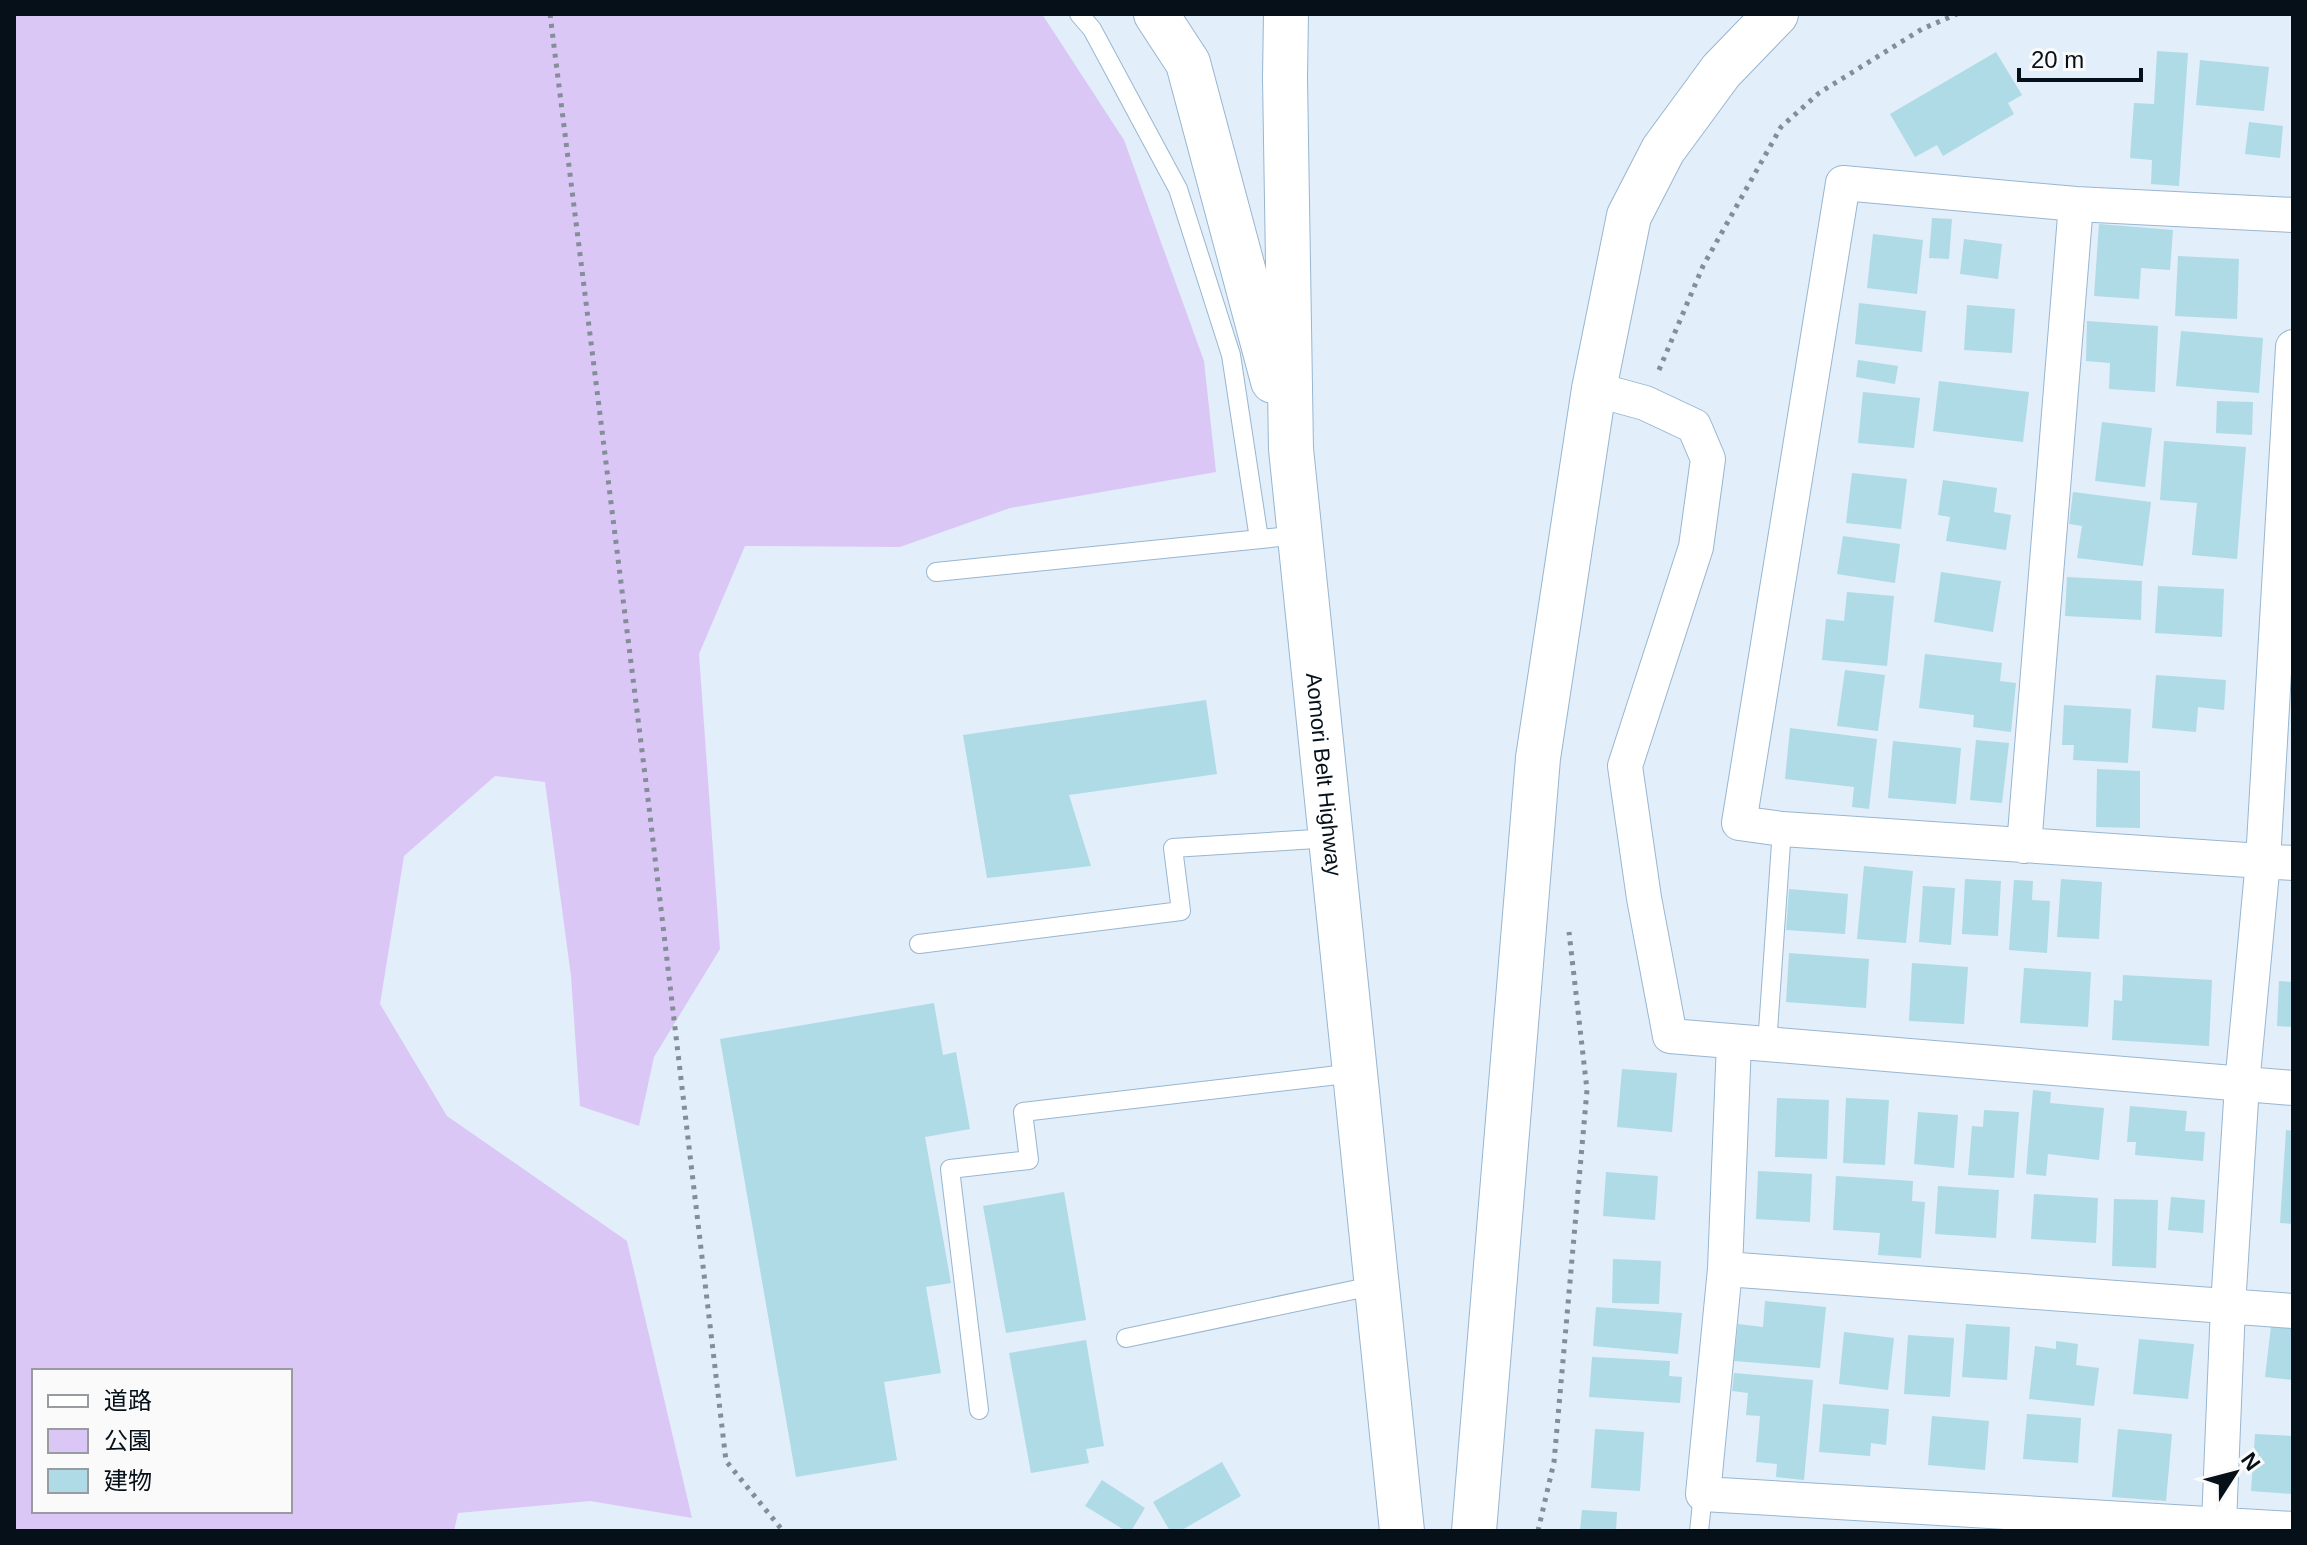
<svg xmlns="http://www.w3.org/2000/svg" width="2307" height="1545" viewBox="0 0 2307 1545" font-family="Helvetica,'Noto Sans JP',sans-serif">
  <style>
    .green { fill: #dbc7f5; fill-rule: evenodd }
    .building { fill: #aedbe6 }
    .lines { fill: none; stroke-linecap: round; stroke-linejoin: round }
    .service-casing { stroke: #98b6d0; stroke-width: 20 }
    .minor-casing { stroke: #98b6d0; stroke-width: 36 }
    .trunk-casing { stroke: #98b6d0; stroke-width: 46 }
    .path { stroke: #838e98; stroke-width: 5; stroke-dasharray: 4 6; stroke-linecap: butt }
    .service { stroke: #fff; stroke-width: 18 }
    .minor { stroke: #fff; stroke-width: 34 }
    .trunk { stroke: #fff; stroke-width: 44 }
    .labels { text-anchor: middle; stroke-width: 8; stroke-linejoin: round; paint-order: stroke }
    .street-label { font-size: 22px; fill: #061019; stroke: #fafafa }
  </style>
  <rect width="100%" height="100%" fill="#e2eef9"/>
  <!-- green -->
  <path class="green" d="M14 14H1042L1124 140 1204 361 1216 472 1010 508 900 547 745 546 699 654 720 949 654 1057 639 1126 580 1106 571 976 545 782 495 776 404 856 380 1004 447 1116 627 1241 692 1518 590 1501 458 1513 454 1531H14ZM34 1371H290V1511H34Z"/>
  <!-- building -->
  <path class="building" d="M2157 51 2188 53 2179 186 2151 184 2152 160 2130 158 2134 103 2154 104Z
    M1996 52 2022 95 2008 103 2014 114 1943 156 1937 145 1915 157 1890 114Z
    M2200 60 2269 67 2264 111 2196 105Z
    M2249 122 2283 126 2280 158 2245 154Z
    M1932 218 1952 219 1949 259 1929 258Z
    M2099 224 2173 230 2170 270 2141 268 2139 299 2094 296Z
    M1873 234 1923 240 1917 294 1867 288Z
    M1964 239 2002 244 1998 279 1960 274Z
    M2178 256 2239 259 2237 319 2175 316Z
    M1859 303 1926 311 1922 352 1855 344Z
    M1967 305 2015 309 2012 353 1964 350Z
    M2087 321 2158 326 2155 392 2109 389 2110 363 2086 361Z
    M2181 331 2263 338 2259 393 2176 386Z
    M1858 360 1898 366 1895 384 1856 377Z
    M1939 381 2029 392 2023 442 1933 431Z
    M1863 392 1920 398 1914 448 1858 443Z
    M2217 401 2253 402 2252 435 2216 433Z
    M2102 422 2152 428 2145 487 2095 481Z
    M2164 441 2246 447 2237 559 2192 555 2197 503 2160 500Z
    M1852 473 1907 479 1901 529 1846 523Z
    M1943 480 1997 488 1994 512 2011 515 2006 550 1946 541 1950 517 1938 515Z
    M2073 492 2151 502 2143 566 2077 558 2082 526 2069 524Z
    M1843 536 1900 544 1895 583 1837 574Z
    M1941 572 2001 581 1993 632 1934 622Z
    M2067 577 2142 581 2141 620 2065 616Z
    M2158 586 2224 589 2222 637 2155 633Z
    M1847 592 1894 596 1887 666 1822 660 1826 619 1844 621Z
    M1925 654 2002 663 2000 681 2016 683 2011 732 1973 727 1974 715 1919 708Z
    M1845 670 1885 675 1878 731 1837 726Z
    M2156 675 2226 680 2224 710 2198 707 2196 732 2152 728Z
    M1206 700 1217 774 1069 795 1091 866 987 878 963 735Z
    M2064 705 2131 709 2128 763 2073 760 2074 745H2062Z
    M1790 728 1877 739 1869 809 1852 807 1854 787 1785 779Z
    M1976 740 2009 743 2002 803 1970 800Z
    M1893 741 1961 748 1956 804 1888 798Z
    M2097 769 2140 771V828L2096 827Z
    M1864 866 1913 871 1906 943 1857 939Z
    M1965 879 2001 881 1998 936 1962 934Z
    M2061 879 2102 882 2099 939 2057 937Z
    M2014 880 2033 881 2032 900 2050 901 2047 953 2009 950Z
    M1923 886 1955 888 1951 945 1919 942Z
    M1789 889 1848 894 1845 934 1786 930Z
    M1789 953 1869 959 1866 1008 1786 1002Z
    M1912 963 1968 967 1964 1024 1909 1021Z
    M2024 968 2091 972 2088 1027 2020 1023Z
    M2123 975 2212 980 2209 1046 2112 1040 2114 1000 2122 1001Z
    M2279 981 2293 982V1027L2277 1026Z
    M934 1003 943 1055 956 1052 970 1129 925 1137 951 1283 926 1287 941 1373 884 1382 897 1460 796 1477 720 1039Z
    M1622 1069 1677 1073 1672 1132 1617 1127Z
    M2033 1090 2051 1092 2050 1103 2104 1108 2099 1160 2048 1154 2046 1176 2026 1174Z
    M1777 1098 1829 1100 1827 1159 1775 1157Z
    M1846 1098 1889 1100 1885 1165 1843 1163Z
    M2130 1106 2187 1111 2185 1131 2205 1132 2203 1161 2135 1155 2136 1142H2127Z
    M1984 1110 2019 1112 2014 1178 1968 1175 1972 1126 1983 1127Z
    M1918 1112 1958 1115 1954 1168 1914 1164Z
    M2286 1130 2293 1131V1224L2280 1223Z
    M1758 1171 1812 1174 1810 1222 1756 1219Z
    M1606 1172 1658 1176 1655 1220 1603 1216Z
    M1836 1176 1913 1181 1912 1201 1925 1202 1921 1258 1878 1255 1880 1233 1833 1230Z
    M1938 1186 1999 1190 1996 1238 1935 1234Z
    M1064 1192 1086 1320 1006 1333 983 1206Z
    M2034 1194 2098 1198 2096 1243 2031 1239Z
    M2171 1197 2205 1200 2203 1233 2168 1230Z
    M2114 1199 2158 1200 2156 1268 2112 1266Z
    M1613 1259 1661 1261 1659 1304 1612 1303Z
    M1765 1301 1826 1307 1820 1368 1734 1361 1738 1324 1763 1327Z
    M1596 1307 1682 1313 1678 1354 1593 1346Z
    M1966 1324 2010 1327 2007 1380 1962 1377Z
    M2271 1326 2293 1328V1380L2265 1377Z
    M1844 1332 1894 1338 1888 1390 1839 1384Z
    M1908 1335 1954 1338 1950 1397 1904 1394Z
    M2139 1339 2194 1344 2188 1399 2133 1394Z
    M1086 1340 1104 1446 1086 1449 1089 1463 1031 1473 1009 1353Z
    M2056 1341 2078 1344 2076 1365 2099 1368 2094 1406 2029 1399 2035 1346 2056 1349Z
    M1592 1357 1670 1361 1669 1376 1682 1377 1680 1403 1589 1397Z
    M1734 1373 1813 1380 1804 1480 1776 1477 1777 1464 1756 1462 1760 1416 1746 1415 1748 1393 1732 1391Z
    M1823 1404 1889 1409 1886 1445 1871 1443 1870 1456 1819 1452Z
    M2027 1414 2081 1418 2078 1463 2023 1459Z
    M1932 1416 1989 1421 1985 1470 1928 1465Z
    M1595 1429 1644 1432 1640 1491 1591 1488Z
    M2118 1429 2172 1434 2166 1501 2112 1497Z
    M2255 1434 2293 1436V1494L2251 1491Z
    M1222 1462 1241 1496 1180 1531H1170L1153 1502Z
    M1102 1480 1145 1508 1131 1531H1126L1085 1506Z
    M1582 1510 1617 1512 1616 1531H1580Z"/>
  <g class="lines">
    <!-- service casing -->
    <g class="service-casing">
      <path id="service" d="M1079 14 1092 29 1178 189 1231 355 1259 539
        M936 572 1300 535
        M919 944 1181 911 1173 848 1331 838
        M1767 1045 1782 829
        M1126 1338 1377 1285
        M979 1410 950 1169 1029 1160 1023 1112 1355 1073
        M1699 1531 1703 1494"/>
    </g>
    <!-- minor casing -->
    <g class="minor-casing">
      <path id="minor" d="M2293 215 2076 204 1843 183 1739 823 1782 829 2293 863
        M1594 389 1645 403 1694 426 1708 459 1696 547 1625 766 1644 898 1670 1036 2293 1088
        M2024 846 2076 204
        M1734 1042 1725 1269 1703 1494 2293 1529
        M1725 1269 2293 1311
        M2225 1531 2219 1523 2228 1306 2242 1085 2263 861 2293 347"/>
    </g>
    <!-- trunk casing -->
    <g class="trunk-casing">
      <g id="trunk">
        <path d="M1156 14 1188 63 1273 381"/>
        <path id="s1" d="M1286 14 1285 78 1291 449 1402 1531"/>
        <path d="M1474 1531 1538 758 1594 389 1629 216 1663 150 1721 71 1776 14"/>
      </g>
    </g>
    <!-- path -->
    <path class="path" d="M550 14 649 807 726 1461 783 1531
      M1659 370 1703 266 1781 127 1819 93 1922 29 1957 14
      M1538 1531 1554 1462 1587 1090 1569 932"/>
    <!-- service -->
    <use href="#service" class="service"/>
    <!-- minor -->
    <use href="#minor" class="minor"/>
    <!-- trunk -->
    <use href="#trunk" class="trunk"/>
  </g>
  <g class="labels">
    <!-- street labels -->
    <g class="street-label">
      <text dy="8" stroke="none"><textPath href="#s1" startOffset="762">Aomori Belt Highway</textPath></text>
    </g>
  </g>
  <!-- border -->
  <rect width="2307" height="1545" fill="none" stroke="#061019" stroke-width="32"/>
  <!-- legend -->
  <rect x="32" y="1369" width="260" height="144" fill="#fafafa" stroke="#989ca0" stroke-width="2"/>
  <rect x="48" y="1395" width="40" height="12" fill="#ffffff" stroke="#989ca0" stroke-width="2"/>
  <text x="104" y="1409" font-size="24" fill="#061019">道路</text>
  <rect x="48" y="1429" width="40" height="24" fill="#dbc7f5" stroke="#989ca0" stroke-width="2"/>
  <text x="104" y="1449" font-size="24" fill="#061019">公園</text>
  <rect x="48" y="1469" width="40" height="24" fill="#aedbe6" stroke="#989ca0" stroke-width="2"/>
  <text x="104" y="1489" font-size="24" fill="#061019">建物</text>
  <!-- north arrow -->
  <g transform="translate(2235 1473) rotate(54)" stroke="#fafafa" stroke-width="6" paint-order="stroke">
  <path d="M0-6L14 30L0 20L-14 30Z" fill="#061019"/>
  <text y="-12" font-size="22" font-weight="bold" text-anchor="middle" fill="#061019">N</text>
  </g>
  <!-- scale -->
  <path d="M2019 68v12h122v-12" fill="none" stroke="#061019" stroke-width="4"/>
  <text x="2031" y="68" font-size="24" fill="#061019" stroke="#fafafa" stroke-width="6" paint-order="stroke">20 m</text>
</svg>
